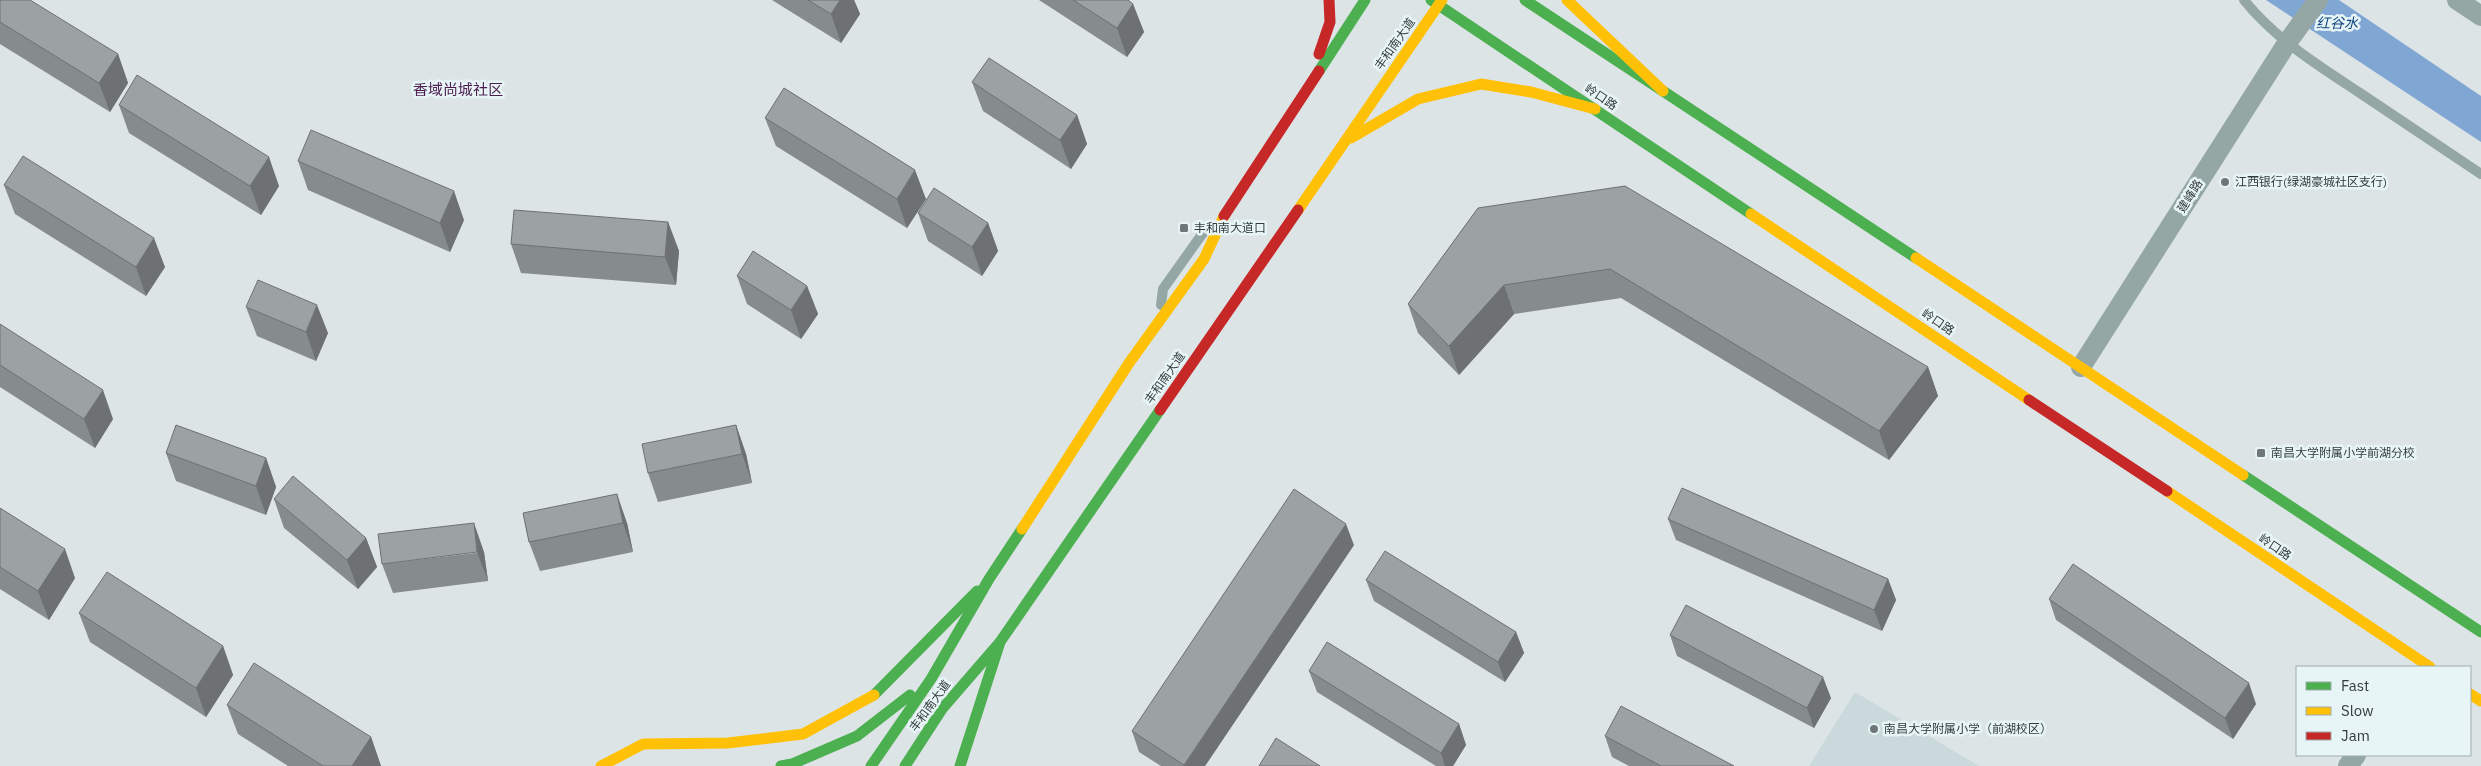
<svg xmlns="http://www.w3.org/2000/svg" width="2481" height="766" viewBox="0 0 2481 766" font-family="'IBM Plex Sans','Noto Sans SC',sans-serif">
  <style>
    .built { fill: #cad9dc }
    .water { fill: #80a6d4 }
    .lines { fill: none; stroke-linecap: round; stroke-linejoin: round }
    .lane { stroke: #94a7a5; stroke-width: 10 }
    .street { stroke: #94a7a5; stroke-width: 20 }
    .fast { stroke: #4caf50; stroke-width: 11 }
    .slow { stroke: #ffc107; stroke-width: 11 }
    .jam { stroke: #c62828; stroke-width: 11 }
    .wall { fill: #868b8d }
    .shaded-wall { fill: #6d7173 }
    .building { fill: #9ca2a4; stroke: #6d7173 }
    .poi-dot { fill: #6f7678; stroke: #e7f5f7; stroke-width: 2 }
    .labels { text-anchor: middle; stroke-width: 5; stroke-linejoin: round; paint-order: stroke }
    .street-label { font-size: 12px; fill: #353b3c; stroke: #e7f5f7 }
    .poi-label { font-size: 12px; fill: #353b3c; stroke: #e7f5f7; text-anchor: start }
    .water-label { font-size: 14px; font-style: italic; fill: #0c437e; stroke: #e7f5f7 }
    .quarter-label { font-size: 15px; fill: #4d1d4f; stroke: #e7f5f7 }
  </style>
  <rect width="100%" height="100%" fill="#dce4e6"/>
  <!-- built -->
  <path class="built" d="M1855 692 1979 766H1809Z"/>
  <!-- water -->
  <path class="water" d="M2266 0H2339L2481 96V142Z"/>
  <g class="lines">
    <!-- lane -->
    <path class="lane" d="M2244 0C2275 39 2319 66 2360 93 2400 120 2441 147 2481 174
      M1161 305 1163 289 1205 230"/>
    <!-- street -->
    <path class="street" d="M2457 0 2481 16
      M2081 367 2287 43 2318 0
      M2348 766 2356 755"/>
    <!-- fast -->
    <path class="fast" d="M1431 0 1751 214
      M1525 0 1916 258
      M1319 71 1365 0
      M2243 475 2481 632
      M874 695 977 591
      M781 766 792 764 857 736 910 695
      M871 766 931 679 989 579 1022 529
      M905 766 942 709 1000 642 1160 410
      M960 766 1000 642"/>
    <!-- slow -->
    <path class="slow" d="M1567 0 1663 91
      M1351 138 1418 99 1481 84 1531 92 1595 109
      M1298 210 1442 0
      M1751 214 2029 400
      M1916 258 2243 475
      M2167 491 2430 667
      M1022 529 1129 363 1204 259 1224 216
      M2470 694 2481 701
      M601 766 643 744 728 743 803 734 874 695"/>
    <!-- jam -->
    <path class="jam" d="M1319 54 1330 22 1329 0
      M1224 216 1319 71
      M2029 400 2167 491
      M1160 410 1298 210"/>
  </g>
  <!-- wall -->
  <path class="wall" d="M0 0 118 54 128 83 110 112 0 44Z
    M772 0H854L860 14 841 43Z
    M1039 0H1128L1133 4 1144 32 1127 57Z
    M972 82 1077 115 1087 144 1071 169 983 111Z
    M119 105 279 186 261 215 129 133Z
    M765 118 926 199 907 228 776 146Z
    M298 161 464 220 450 252 308 190Z
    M4 185 165 267 146 296 15 214Z
    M1478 208 1928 367 1938 396 1889 460 1621 298 1514 314 1459 375 1418 333 1408 304Z
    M918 213 988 223 998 251 982 276 928 241Z
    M668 222 679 251 676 285 521 273 511 244Z
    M737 276 807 286 818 314 801 339 747 304Z
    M246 307 328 333 316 361 257 336Z
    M0 324 113 419 95 448 0 387Z
    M736 425 746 454 752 483 658 502 648 473Z
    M166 453 266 458 276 487 266 515 176 481Z
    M274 499 366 538 377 567 358 589 284 528Z
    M0 508 75 578 49 620 0 589Z
    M523 513 627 523 633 552 540 571 529 542Z
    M1668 519 1888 579 1896 600 1882 631 1676 540Z
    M1354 545 1205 766H1161L1139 752 1132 731Z
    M484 552 488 581 393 593 382 564Z
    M1366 580 1516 632 1524 653 1505 682 1374 601Z
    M2049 599 2256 704 2233 739 2056 620Z
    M79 613 223 646 233 675 206 717 90 642Z
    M1670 635 1831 698 1814 728 1677 656Z
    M1309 671 1459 724 1466 745 1453 766H1436L1317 692Z
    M227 705 371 737 381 766H288L238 734Z
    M1605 736 1734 766H1629L1612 757Z"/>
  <!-- shaded-wall -->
  <path class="shaded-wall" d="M840 0H854L860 14 841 43 831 14Z
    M1133 4 1144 32 1127 57 1117 28Z
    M118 54 128 83 110 112 99 83Z
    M1077 115 1087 144 1071 169 1060 140Z
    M269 157 279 186 261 215 250 186Z
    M915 170 926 199 907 228 897 199Z
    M454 191 464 220 450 252 440 223Z
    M668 222 679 251 676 285 665 257Z
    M988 223 998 251 982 276 972 247Z
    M154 238 165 267 146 296 136 267Z
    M1504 285 1514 314 1459 375 1449 346Z
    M807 286 818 314 801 339 791 310Z
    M317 305 328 333 316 361 306 332Z
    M1928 367 1938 396 1889 460 1879 431Z
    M103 390 113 419 95 448 84 419Z
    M736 425 746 454 752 483 742 454Z
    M266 458 276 487 266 515 256 486Z
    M617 494 627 523 633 552 623 523Z
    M474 523 484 552 488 581 477 552Z
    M1346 524 1354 545 1205 766H1184Z
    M366 538 377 567 358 589 347 560Z
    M65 549 75 578 49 620 38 591Z
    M1888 579 1896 600 1882 631 1874 610Z
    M1516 632 1524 653 1505 682 1498 662Z
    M223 646 233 675 206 717 196 688Z
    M1823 677 1831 698 1814 728 1807 708Z
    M2249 683 2256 704 2233 739 2225 718Z
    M1459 724 1466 745 1453 766H1445L1441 753Z
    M371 737 381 766H352Z"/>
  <!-- building -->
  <path class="building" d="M0 0H30L118 54 99 83 0 22Z
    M808 0H840L831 14Z
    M1073 0H1128L1133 4 1117 28Z
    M989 58 1077 115 1060 140 972 82Z
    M137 75 269 157 250 186 119 105Z
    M784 88 915 170 897 199 765 118Z
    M311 130 454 191 440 223 298 161Z
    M23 156 154 238 136 267 4 185Z
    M1625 186 1928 367 1879 431 1610 269 1504 285 1449 346 1408 304 1478 208Z
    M934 188 988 223 972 247 918 213Z
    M514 210 668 222 665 257 511 244Z
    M753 251 807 286 791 310 737 276Z
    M258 280 317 305 306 332 246 307Z
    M0 324 103 390 84 419 0 365Z
    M176 425 266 458 256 486 166 453Z
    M736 425 742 454 648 473 642 444Z
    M293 476 366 538 347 560 274 499Z
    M1682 488 1888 579 1874 610 1668 519Z
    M1294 489 1346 524 1184 765 1132 731Z
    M617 494 623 523 529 542 523 513Z
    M0 508 65 549 38 591 0 567Z
    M474 523 477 552 382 564 378 534Z
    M1385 551 1516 632 1498 662 1366 580Z
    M2073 564 2249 683 2225 718 2049 599Z
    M107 572 223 646 196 688 79 613Z
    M1686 605 1823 677 1807 708 1670 635Z
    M1327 642 1459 724 1441 753 1309 671Z
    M254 663 371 737 352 766H323L227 705Z
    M1621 706 1734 766H1661L1605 736Z
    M1276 738 1320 766H1259Z"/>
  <!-- markers -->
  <g class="poi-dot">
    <circle cx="2225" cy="182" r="5"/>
    <rect x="1179" y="223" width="10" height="10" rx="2.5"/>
    <rect x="2256" y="448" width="10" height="10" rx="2.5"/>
    <circle cx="1874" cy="729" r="5"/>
  </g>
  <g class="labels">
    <!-- street labels -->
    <g class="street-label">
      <text transform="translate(1395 44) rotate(-55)" y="4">丰和南大道</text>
      <text transform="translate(1601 97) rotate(34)" y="4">岭口路</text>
      <text transform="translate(2190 196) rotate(-58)" y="4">建峰路</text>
      <text transform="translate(1938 322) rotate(34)" y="4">岭口路</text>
      <text transform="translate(1165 378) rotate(-55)" y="4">丰和南大道</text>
      <text transform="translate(2275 547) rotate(34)" y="4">岭口路</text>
      <text transform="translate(930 706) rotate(-54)" y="4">丰和南大道</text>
    </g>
    <!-- poi labels -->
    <g class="poi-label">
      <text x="2235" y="186">江西银行(绿湖豪城社区支行)</text>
      <text x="1194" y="232">丰和南大道口</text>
      <text x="2271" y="457">南昌大学附属小学前湖分校</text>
      <text x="1884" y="733">南昌大学附属小学（前湖校区）</text>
    </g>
    <!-- water labels -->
    <g class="water-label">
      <text x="2337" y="28">红谷水</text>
    </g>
    <!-- quarter labels -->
    <g class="quarter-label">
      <text x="458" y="95">香域尚城社区</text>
    </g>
  </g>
  <!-- legend -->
  <rect x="2296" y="666" width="175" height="90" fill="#e7f5f7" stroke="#a0abac"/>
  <rect x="2306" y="682" width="25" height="8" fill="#4caf50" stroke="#a0abac"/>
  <text x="2341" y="691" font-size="15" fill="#353b3c">Fast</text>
  <rect x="2306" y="707" width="25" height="8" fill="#ffc107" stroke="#a0abac"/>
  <text x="2341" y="716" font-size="15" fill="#353b3c">Slow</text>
  <rect x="2306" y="732" width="25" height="8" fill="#c62828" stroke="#a0abac"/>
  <text x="2341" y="741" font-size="15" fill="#353b3c">Jam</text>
</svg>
